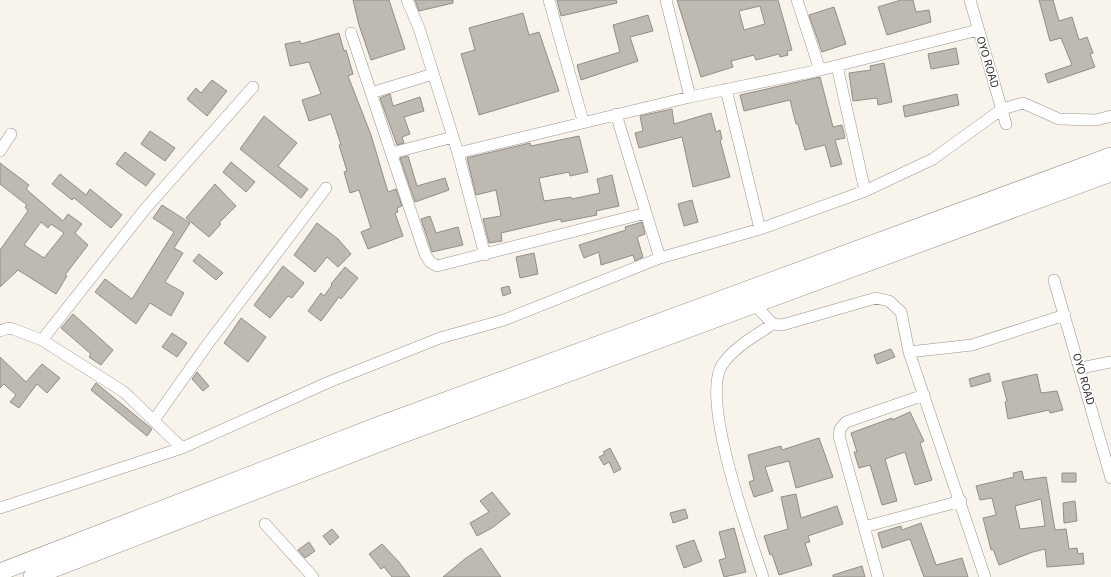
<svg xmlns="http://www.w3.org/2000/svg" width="1111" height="577" viewBox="0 0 1111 577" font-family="'IBM Plex Sans',sans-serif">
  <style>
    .building { fill: #beb9b1; stroke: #928d86; fill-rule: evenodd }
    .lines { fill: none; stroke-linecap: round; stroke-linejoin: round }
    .minor-casing { stroke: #99948d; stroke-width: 12 }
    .highway-casing { stroke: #99948d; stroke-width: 18 }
    .minor { stroke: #fff; stroke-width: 11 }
    .highway { stroke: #fff; stroke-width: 17 }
    .labels { text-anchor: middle; stroke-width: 3.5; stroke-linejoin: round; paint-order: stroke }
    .street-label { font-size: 11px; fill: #262421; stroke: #fff }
  </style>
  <rect width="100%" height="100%" fill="#f8f3eb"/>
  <!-- building -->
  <path class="building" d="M353 0H389L405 49 371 60 359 25Z
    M415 0H453V3L419 11Z
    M557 0H616L617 3 561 16Z
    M677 0H778L792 50 787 51 788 55 780 57 779 54 756 60 754 55 731 61 733 67 701 77ZM760 6 765 24 744 30 739 11Z
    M901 0H913L916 12 929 10 931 22 887 35 878 7Z
    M1039 0H1053L1059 21 1072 17 1079 40 1087 37 1093 53 1090 54 1095 67 1048 83 1045 74 1072 65 1061 38 1050 41Z
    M834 7 846 44 822 52 809 15Z
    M523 13 529 35 539 32 559 91 479 115 461 54 475 50 469 28Z
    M648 15 653 31 630 37 638 61 581 80 577 65 620 52 613 25Z
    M339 33 344 51 346 50 353 74 348 76 371 135 388 192 396 189 402 206 397 208 398 212 395 213 403 236 368 249 361 232 371 228 359 190 350 193 344 172 347 171 339 145H341L331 114 309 121 302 100 321 94 309 62 290 66 285 44 300 41 301 44Z
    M956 48 959 64 931 69 928 54Z
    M884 63 892 102 878 105 877 98 853 101 849 73 871 70 870 66Z
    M820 77 833 127 842 125 845 138 835 140 842 164 831 167 825 145 805 150 798 124H796L790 100 744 111 740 95Z
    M212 80 227 91 207 116 187 99 196 88 201 93Z
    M390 94 393 106 420 97 424 111 404 117 410 134 402 137 404 143 397 145 380 98Z
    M957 94 959 105 905 117 903 106Z
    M672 109 674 124 711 113 716 132 720 130 722 139 720 140 730 177 693 187 682 137 639 148 635 133 643 131 640 116Z
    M264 116 297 143 278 166 308 189 301 198 240 149Z
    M150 131 175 148 165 161 141 144Z
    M579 136 588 172 570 176 569 172 539 178 544 201 571 197 572 199 600 193 597 179 612 175 619 206 596 211 597 215 561 222V219L501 233 502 241 489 243 483 219 501 216 496 190 476 195 467 158 530 143 531 146Z
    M125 152 155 174 146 186 116 164Z
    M408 156 417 186 445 178 449 190 415 202 400 158Z
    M231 162 255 182 246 192 223 172Z
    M0 163 29 185 26 189 63 221 68 214 82 224 75 233 88 245 65 275 67 276 56 294 18 270 0 287V250L28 211 25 207 27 205 0 184ZM41 222 48 228 51 224 64 233 44 258 24 245Z
    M60 174 86 195 90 189 122 215 111 228 74 198 72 200 52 184Z
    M215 184 236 206 219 223 221 224 209 237 186 218Z
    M692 200 698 222 684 226 678 204Z
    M162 205 190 223 174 248 183 253 165 282 184 293 171 316 150 303 136 324 95 292 105 279 132 299 174 232 153 218Z
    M430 216 436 233 458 227 463 245 432 252 421 219Z
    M642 222 645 234 637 237 643 257 635 261 633 255 601 265 599 252 584 258 579 245 626 230 625 227Z
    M317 223 338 239 351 254 338 267 327 257 315 272 294 255Z
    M534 253 538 274 520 278 516 257Z
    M199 254 223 273 216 280 193 261Z
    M283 266 304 283 292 298 288 296 270 318 254 305Z
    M345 267 358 278 341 299 339 297 321 321 308 311 321 293 324 296 332 285 331 284Z
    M509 286 511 293 503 296 501 288Z
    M73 314 113 350 101 365 89 357 91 354 61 328Z
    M241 318 266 337 248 362 224 343Z
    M172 333 187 343 177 357 162 347Z
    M891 349 895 357 877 364 874 355Z
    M0 357 26 382 42 364 60 378 47 393 37 384 19 408 10 402 16 395 4 384 0 388Z
    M197 372 209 386 203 391 192 379Z
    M989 373 991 381 971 387 969 379Z
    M1037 374 1041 393 1057 391 1063 410 1050 413 1049 410 1008 419 1005 402 1007 401 1002 382Z
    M96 383 152 429 147 436 91 390Z
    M910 412 924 441 920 443 932 480 915 485 905 452 885 459 897 501 882 505 870 465 859 468 854 452H857L851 433 892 418V420Z
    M819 438 833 477 796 488 789 461 765 467 773 491 754 497 749 482 754 480 748 455 781 446 782 450Z
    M610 448 621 469 614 473 609 462 604 465 599 457 605 454 603 452Z
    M1022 471 1024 480 1046 477 1055 530 1066 529 1069 549 1077 548 1078 554 1083 553 1084 564 1047 567 1045 549 1033 552 999 565 993 549 991 550 983 518 996 515 992 498 980 500 976 486 1014 477 1013 473ZM1041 499 1045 526 1020 529 1015 506Z
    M1062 473H1076V482H1062Z
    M492 492 510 514 492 528 477 536 470 523 489 512 480 501Z
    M796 494 801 518 837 506 843 524 808 536 810 542 805 543 812 565 779 575 772 554 770 555 764 536 788 529 781 497Z
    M1075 501 1077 521 1064 523 1063 503Z
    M685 509 688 518 673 523 670 513Z
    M921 523 936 565 962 558 968 577H924L910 539 882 548 878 533 901 526 902 530Z
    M734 528 746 572 724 577 719 560 726 558 719 532Z
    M332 529 339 537 330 545 323 536Z
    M694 540 702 561 684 568 676 546Z
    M309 542 315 551 305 558 298 550Z
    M382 544 399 562 410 577H392L384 567 381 569 369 554Z
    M481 548 501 577H443L466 558Z
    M862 566 865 577H833V575Z"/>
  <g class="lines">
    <!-- minor casing -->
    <g class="minor-casing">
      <path id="minor" d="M407 0 419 28 458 153 485 255
        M549 0 583 121
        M666 0 690 97
        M797 0 820 70
        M970 0 1006 124
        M351 33 425 254 430 262 437 266 646 213 660 258
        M837 66 865 191
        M726 89 760 229
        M371 93 433 74
        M616 114 646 213
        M0 151 11 134
        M392 153 453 137
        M458 153 690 97 820 70 978 30
        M1054 280 1111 478
        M755 305 773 324 782 325 876 298 889 301 901 312 909 352 985 577
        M0 331 8 328 13 329 42 340 124 392 182 448
        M42 340 146 208 253 87
        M909 352 972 345 1065 315
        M1081 368 1111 362
        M154 420 207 345 326 188
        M0 508 182 448 329 382 440 338 504 320 660 258 760 229 865 191 933 159 1002 109 1023 103 1059 119 1096 120 1111 116
        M265 524 313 577
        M864 527 961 501
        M763 577C750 537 700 399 722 365 734 347 755 336 773 324
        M878 577 839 436 840 429 846 422 924 395"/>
    </g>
    <!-- highway casing -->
    <g class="highway-casing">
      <path id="highway" d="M0 572 377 426 1111 156
        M32 577 395 437 1111 173"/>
    </g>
    <!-- minor -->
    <use href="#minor" class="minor"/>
    <!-- highway -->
    <use href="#highway" class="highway"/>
  </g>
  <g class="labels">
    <!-- street labels -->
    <g class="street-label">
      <text transform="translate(988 62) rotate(73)" y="4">OYO ROAD</text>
      <text transform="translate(1084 379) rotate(74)" y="4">OYO ROAD</text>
    </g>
  </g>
</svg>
